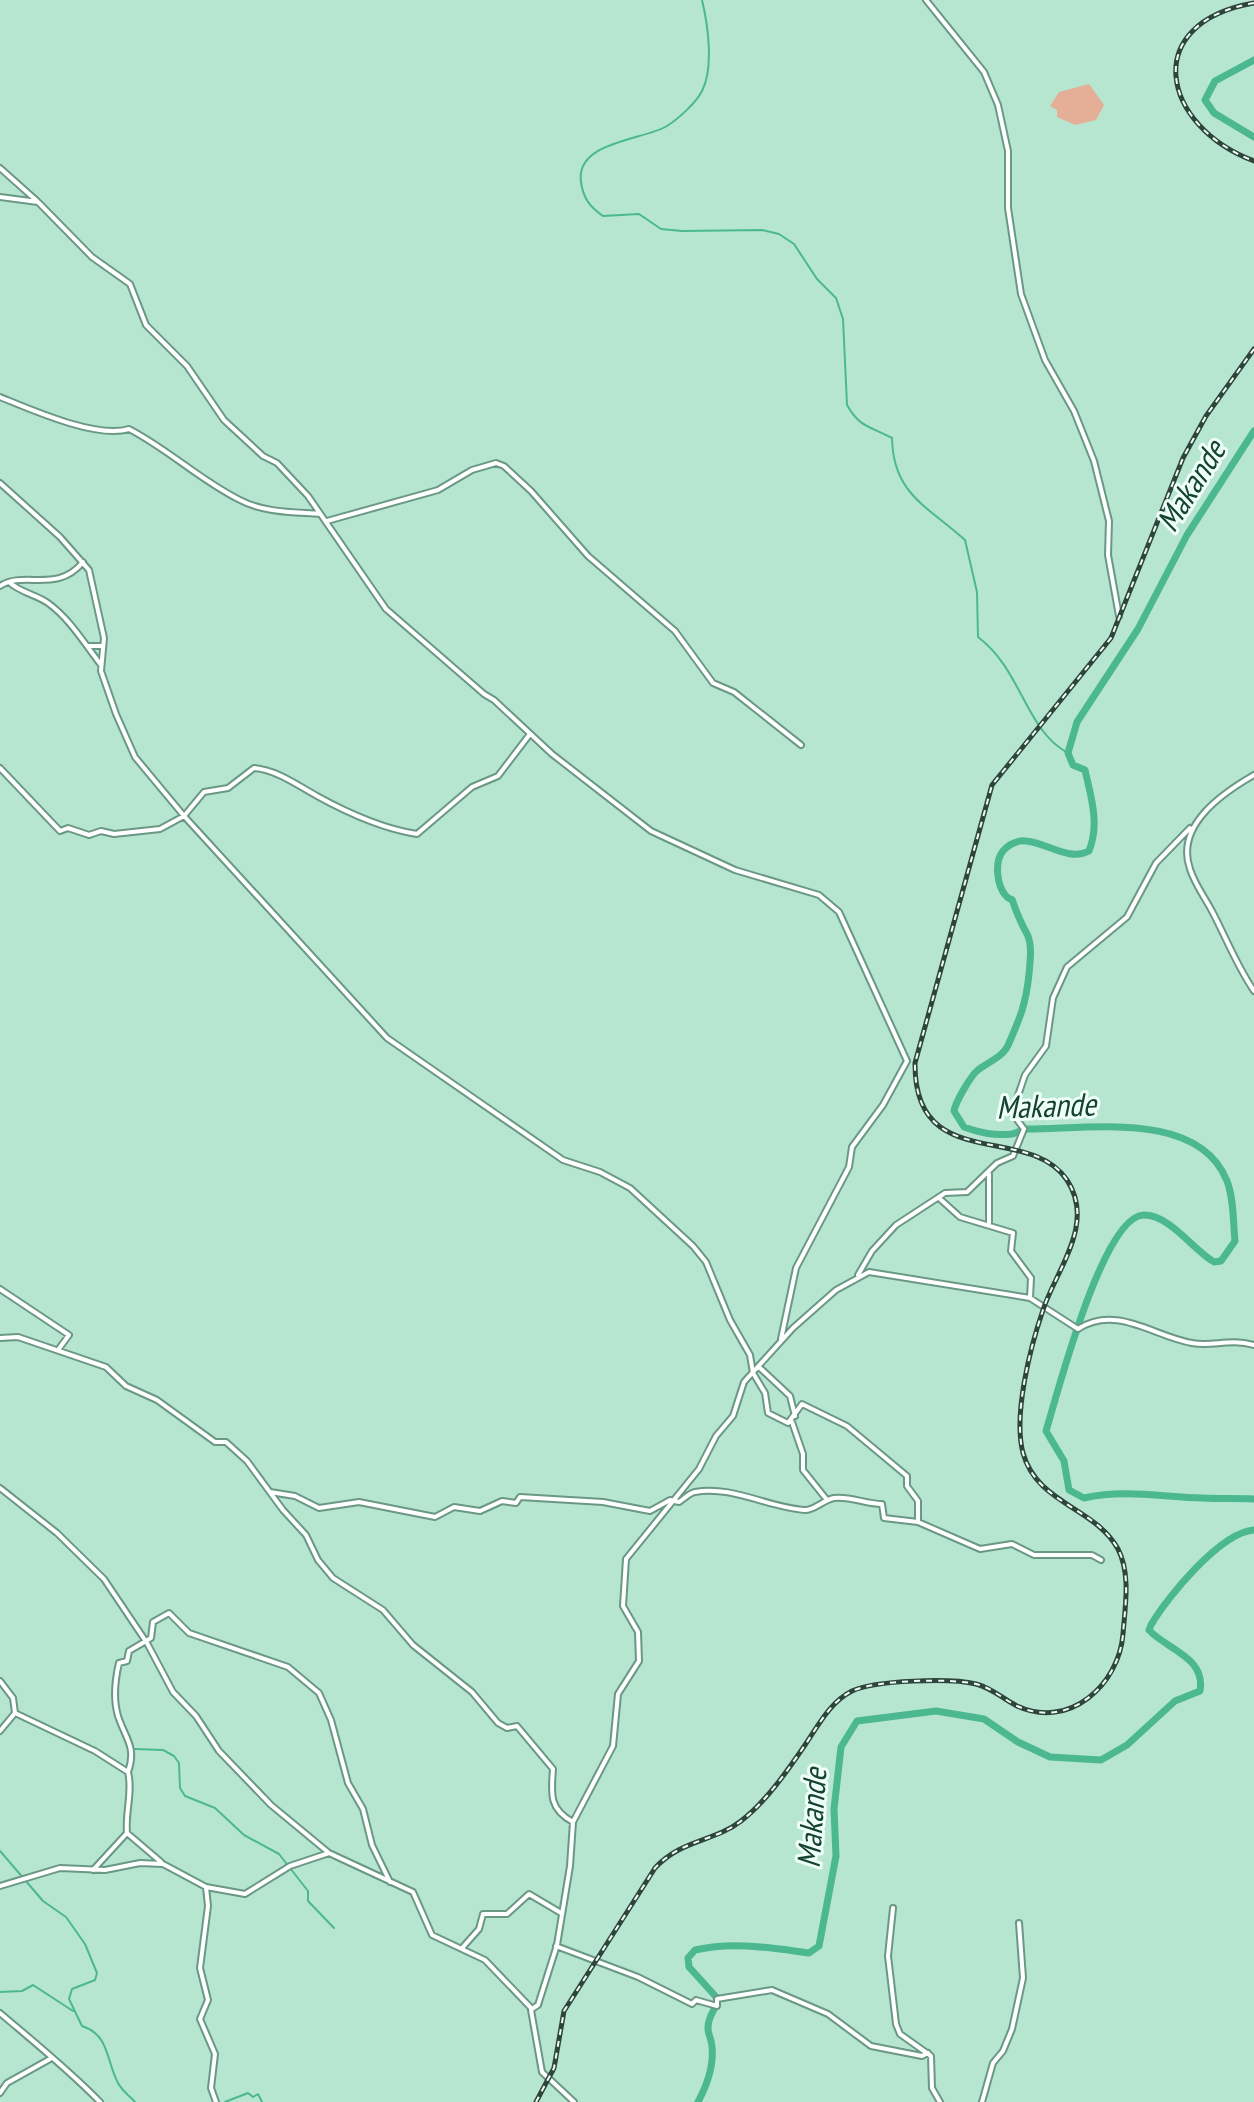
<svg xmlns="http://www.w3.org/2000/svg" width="1254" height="2102" viewBox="0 0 1254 2102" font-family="'PT Sans Narrow',sans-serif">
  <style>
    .green { fill: #e5af97 }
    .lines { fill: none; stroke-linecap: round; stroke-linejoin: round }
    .stream { stroke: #4bb890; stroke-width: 2 }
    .river { stroke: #4bb890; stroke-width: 7 }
    .minor-casing { stroke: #6a9884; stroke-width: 8 }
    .minor { stroke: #fff; stroke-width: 4 }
    .rail-casing { stroke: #2d453b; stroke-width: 5 }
    .rail { stroke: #f0fef8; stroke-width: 2; stroke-dasharray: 6; stroke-linecap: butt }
    .labels { text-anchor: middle; stroke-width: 6; stroke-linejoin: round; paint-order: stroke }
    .water-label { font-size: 32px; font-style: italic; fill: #144332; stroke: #f0fef8 }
  </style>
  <rect width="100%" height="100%" fill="#b6e6d0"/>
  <!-- green -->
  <path class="green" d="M1089 84 1104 105 1096 120 1075 125 1057 117V110L1050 106 1059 92Z"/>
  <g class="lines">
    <!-- stream -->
    <path class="stream" d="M702 0C708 25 714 68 702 91 696 103 678 119 667 126 645 140 575 141 581 182 583 198 590 207 603 216L639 214 661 229 682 231 762 230 779 234 794 244 817 279 836 298 843 319 847 405C860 428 870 426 892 438 893 495 929 507 965 540L977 592 978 637C1022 670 1025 730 1068 753
      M135 1749 163 1750 174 1756 179 1763 180 1788 185 1796 215 1808 244 1835 279 1854 308 1891V1901L334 1928
      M0 1851 43 1901 66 1917 85 1944 97 1973 95 1980 72 1989 69 1999 82 2026C110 2035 106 2061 118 2083 123 2092 129 2095 135 2102
      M0 1992 22 1991 33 1985 73 2011
      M225 2102 248 2093 253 2097 258 2094 262 2102"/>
    <!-- river -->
    <path class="river" d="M1254 60 1215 81 1205 100 1214 113 1254 137
      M1254 431 1187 535 1138 629 1077 722 1068 753 1073 765 1085 770C1091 797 1100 824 1089 851 1061 866 1028 822 1003 851 994 862 997 886 1006 896 1013 903 1011 895 1014 905 1018 916 1021 923 1026 932 1033 943 1030 962 1029 974 1026 1004 1020 1018 1009 1043 1004 1057 988 1062 978 1070 971 1075 955 1103 954 1111L964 1127C981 1133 994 1136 1012 1134 1018 1133 1022 1129 1028 1129 1089 1129 1199 1110 1227 1181 1234 1199 1233 1222 1235 1241L1221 1261 1214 1262C1193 1250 1170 1215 1144 1215 1103 1215 1057 1395 1046 1431L1064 1461 1069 1490 1084 1498C1123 1489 1163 1497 1203 1498 1220 1499 1237 1498 1254 1499
      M698 2102C707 2085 714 2066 712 2047 712 2040 708 2035 708 2028 708 2015 716 2010 718 1999L689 1967 688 1958 695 1950C734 1941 771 1948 809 1953L819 1946 836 1856 834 1809 841 1747 857 1721 936 1711 984 1719 1018 1742 1050 1757 1101 1760 1127 1745 1175 1701 1200 1691C1206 1657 1166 1649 1149 1630L1151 1625C1167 1597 1221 1532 1254 1530"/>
    <!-- minor casing -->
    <g class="minor-casing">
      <path id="minor" d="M926 0 984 72 998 105 1008 151V208L1021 294 1045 360 1074 411 1094 461 1109 521 1108 555 1119 616
        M0 168 37 201
        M0 197 38 202 92 257 130 284 146 325 187 366 224 420 263 456 277 463 308 496 386 609 484 694 494 700 552 754 651 831 735 870 819 895 839 912 907 1061 883 1105 852 1147 849 1167 796 1268 781 1339
        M0 397C32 410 97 439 129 429 168 449 201 481 240 500 265 513 294 512 320 514
        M0 483 60 537 89 570 104 638 101 671 116 714 135 757 184 816 387 1038 563 1160 600 1172 630 1188 693 1246 706 1262 730 1320 750 1355 753 1373 765 1393 768 1413 788 1423 802 1404 847 1426 907 1476V1486L918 1501V1522
        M327 521 438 490 472 470 496 463 504 466 531 491 588 556 675 631 713 683 734 692 801 745
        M9 582C19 592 37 595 48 603 70 619 84 643 101 665
        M0 586C24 570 57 594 83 562
        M88 646H103
        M0 768 60 831 68 828 89 835 101 831 114 834 160 829 184 816 204 792 228 788 254 768C277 770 297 785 317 796 346 812 384 829 417 834L472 787 498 776 530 734
        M1254 775C1221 794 1175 826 1190 869 1195 885 1206 899 1213 913 1227 940 1237 966 1254 991
        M989 1174V1223
        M939 1198 960 1217 1013 1233 1011 1251 1031 1278 1030 1298
        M858 1275 872 1251 896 1225 945 1193 967 1192 997 1163 1013 1156 1024 1129 1012 1113 1025 1075 1046 1046 1053 998 1067 967 1127 917 1156 863 1190 828
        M0 1289 69 1335 58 1350
        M0 1338 18 1337 106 1367 126 1386 157 1400 215 1442H226L247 1461 283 1510 306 1535 318 1560 333 1578 383 1610 413 1645 472 1692 498 1723 507 1728 517 1726 553 1769C551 1794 549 1809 573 1822
        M759 1367 790 1396 795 1416
        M792 1422 803 1454V1470L827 1500
        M0 1488 57 1533 104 1579 147 1643 173 1692 196 1716 219 1751 271 1805 329 1853 413 1892 432 1935 485 1960 532 2009 538 2005 557 1945 570 1866 573 1822 613 1746 618 1694 639 1661 638 1632 623 1606 626 1559 699 1469 716 1436 733 1416 744 1382 793 1328 836 1290 869 1272 1030 1298 1078 1329C1116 1304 1155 1337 1192 1343 1213 1347 1229 1338 1254 1345
        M270 1492 295 1496 319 1508 359 1502 435 1517 454 1507 480 1511 502 1501 516 1503 520 1497 603 1502 650 1511 670 1500 679 1502C684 1499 689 1493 695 1492 732 1485 769 1508 805 1510 815 1510 823 1500 834 1498 851 1496 865 1504 882 1504L884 1518 918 1522 980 1549 1012 1544 1034 1555H1092L1101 1560
        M0 1681 13 1698 15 1713 0 1731
        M15 1713 95 1751 128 1772C133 1792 125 1812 127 1833L93 1870
        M128 1772C137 1747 125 1738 118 1716 113 1699 115 1680 119 1663L127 1661 129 1651 151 1638 153 1622 169 1613 189 1633 288 1667 319 1693 331 1720 348 1783 363 1809 372 1845 390 1882
        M127 1833 161 1862
        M0 1886 60 1868 105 1870 140 1863 163 1864 206 1887 245 1894 290 1866 329 1853
        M206 1887 208 1906 200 1968 208 2000 200 2019 215 2054 211 2088 216 2102
        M893 1908 888 1956 896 2024 900 2034 931 2056 932 2088 940 2102
        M556 1946 638 1977 692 2004 696 2000 717 2006V1999L772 1990 828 2014 871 2046 922 2056 928 2053
        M463 1947 479 1929 483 1914H507L529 1894 561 1913
        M531 2010 542 2072 574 2102
        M0 2013C34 2042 69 2070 100 2102
        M0 2093 7 2083 50 2059
        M982 2102 993 2063 1003 2051 1012 2029 1023 1978 1019 1923"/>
    </g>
    <!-- minor -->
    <use href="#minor" class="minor"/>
    <!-- rail casing -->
    <g class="rail-casing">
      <path id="rail" d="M1254 3C1139 23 1161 126 1254 161
        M536 2102 554 2068 564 2011 655 1868C682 1839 714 1842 741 1821 765 1803 788 1770 805 1745 818 1726 830 1702 852 1691 875 1680 951 1678 976 1684 992 1688 1003 1699 1017 1706 1069 1730 1119 1685 1123 1634 1125 1607 1131 1574 1118 1549 1095 1507 1037 1504 1023 1453 1013 1415 1030 1348 1043 1310 1056 1270 1096 1224 1067 1180 1028 1122 914 1175 915 1063L992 785 1111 638 1183 458 1206 416 1254 349"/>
    </g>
    <!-- rail -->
    <use href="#rail" class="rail"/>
  </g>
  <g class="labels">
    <!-- water labels -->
    <g class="water-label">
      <text transform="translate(1191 486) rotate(-58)" y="11">Makande</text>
      <text transform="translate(1046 1106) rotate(-2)" y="11">Makande</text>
      <text transform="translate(812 1818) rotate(-86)" y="11">Makande</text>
    </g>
  </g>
</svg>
